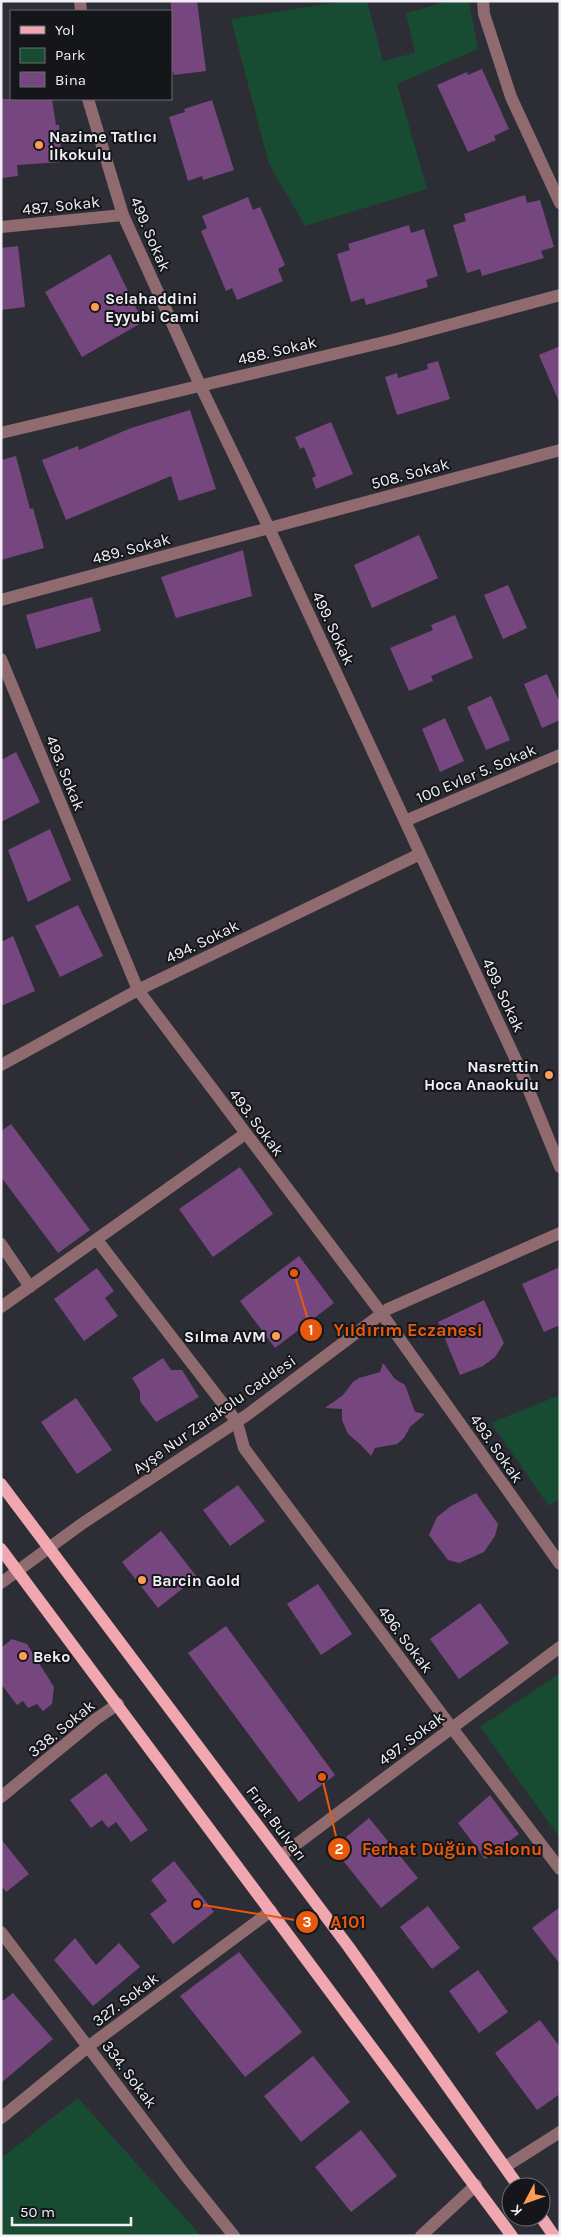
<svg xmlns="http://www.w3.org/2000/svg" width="561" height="2237" viewBox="0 0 561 2237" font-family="Karla,sans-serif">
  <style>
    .green { fill: #184c32 }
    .building { fill: #76477f }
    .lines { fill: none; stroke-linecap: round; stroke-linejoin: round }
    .minor { stroke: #8f6b6f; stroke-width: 12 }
    .major { stroke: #f1a7b0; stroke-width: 12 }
    .poi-dot { fill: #fd9c55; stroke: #15161a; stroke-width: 2 }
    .labels { text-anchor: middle; stroke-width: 4; stroke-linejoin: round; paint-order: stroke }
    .poi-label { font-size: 16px; font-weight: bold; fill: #efeff5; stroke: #15161a; text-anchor: start }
    .street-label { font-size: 16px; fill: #efeff5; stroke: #15161a }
    .leader { fill: none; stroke: #e8590c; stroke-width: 2 }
    .callout-dot { fill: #e8590c; stroke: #15161a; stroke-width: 2 }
    .mark-label { font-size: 15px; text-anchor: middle; font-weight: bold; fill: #fff }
    .callout-label { font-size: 18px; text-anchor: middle; font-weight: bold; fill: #e8590c; stroke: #15161a; stroke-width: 4; stroke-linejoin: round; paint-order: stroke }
  </style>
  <rect width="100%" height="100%" fill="#2d2d36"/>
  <!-- green -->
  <path class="green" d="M345 1H367L383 61 415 53 406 13 449 1H469L478 49 397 84 427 189 305 226 269 164 231 19Z
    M560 1395V1498L549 1506 491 1423Z
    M560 1673V1838L480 1727Z
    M78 2098 201 2236H1V2158Z"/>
  <!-- building -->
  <path class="building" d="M171 1H197L206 71 174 75 173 71 171 72Z
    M482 69 509 129 494 136 496 140 468 152 437 85 467 72 468 75Z
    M1 99H52L56 125H59L62 162 17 165 18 176 1 178Z
    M212 100 234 170 203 180 202 176 188 181 169 117 185 112 184 109Z
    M525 195 527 203 540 200 554 247 541 251 544 258 482 276 480 269 467 273 453 225 466 221 464 214Z
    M248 197 253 210 260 207 285 265 278 269 283 281 237 300 232 288 226 291 201 231 207 228 202 216Z
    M409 225 411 233 424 229 438 276 426 280 428 287 366 305 364 298 351 302 337 254 350 250 348 244Z
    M18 246 25 307 1 310V248Z
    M110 254 143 322 82 357 45 292Z
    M560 346V404L539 355Z
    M438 361 450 399 397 415 385 377 397 373 398 378 428 369 427 364Z
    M190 410 216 489 179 501 171 476 66 520 42 460 78 446 79 450 131 428Z
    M331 422 353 474 316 489 312 478 316 476 304 447 300 449 295 437Z
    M16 456 30 509 33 508 44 548 1 560V460Z
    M419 535 438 578 372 608 354 565Z
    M243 550 252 596 176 618 161 577Z
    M508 585 527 628 503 639 484 595Z
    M92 597 101 631 36 649 26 615Z
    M455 615 473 658 431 676 433 681 409 691 390 648 433 630 431 625Z
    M547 674 560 703V720L542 728 524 684Z
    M491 696 510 740 486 750 467 707Z
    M445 718 464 761 440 772 422 729Z
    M16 752 40 802 1 822V760Z
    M50 829 71 880 28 902 8 850Z
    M78 905 103 956 60 977 35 926Z
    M13 936 35 991 1 1006V942Z
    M11 1124 90 1230 58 1253 1 1177V1131Z
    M240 1167 273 1214 213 1257 179 1209Z
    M299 1256 334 1303 275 1348 240 1301Z
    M560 1267V1325L544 1332 522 1284Z
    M97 1268 114 1291 105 1298 118 1316 84 1341 54 1299Z
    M484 1300 504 1343 495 1357 483 1366 460 1375 438 1322Z
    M163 1358 171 1370H182L199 1397 156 1422 140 1401V1391L132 1378Z
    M383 1363 395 1379 405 1385 415 1412 425 1414 410 1427 404 1438 397 1444 375 1448 371 1456 360 1444 348 1434 342 1420V1409L325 1408 343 1395 353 1382 359 1378 380 1372Z
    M76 1398 112 1450 77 1474 41 1422Z
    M238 1485 265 1521 230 1546 203 1510Z
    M476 1493 498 1524 495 1536 484 1552 459 1563 448 1560 429 1535 437 1517 451 1506Z
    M161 1531 197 1577 158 1608 122 1562Z
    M318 1584 352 1634 321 1655 287 1604Z
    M480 1603 509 1643 459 1679 430 1639Z
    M226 1626 335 1775 299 1802 188 1653Z
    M12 1639 27 1644 54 1687 52 1704 43 1711 37 1704 28 1708 23 1701 17 1705 1 1684V1648Z
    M106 1773 148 1830 131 1842 116 1822 108 1828 102 1820 91 1828 70 1800Z
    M490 1795 519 1834 485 1859 458 1823Z
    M369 1818 418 1878 381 1908 333 1848Z
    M1 1839 29 1874 6 1892 1 1885Z
    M174 1861 214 1912 173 1944 150 1914 167 1901 151 1880Z
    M428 1906 460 1948 432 1969 400 1927Z
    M560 1907V1964L532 1928Z
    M75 1938 96 1965 119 1943 140 1967 93 2006 54 1960Z
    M239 1952 302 2032 245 2077 180 1996Z
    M478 1970 508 2012 479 2033 449 1991Z
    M13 1993 53 2039 1 2083V2002Z
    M540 2020 560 2047V2094L537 2110 495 2053Z
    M313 2056 350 2102 301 2142 264 2096Z
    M361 2130 397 2176 351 2212 315 2167Z"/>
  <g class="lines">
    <!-- minor -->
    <path class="minor" d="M80 1 81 11
      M483 1 484 14 511 97 560 203
      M88 99 123 215 200 385 269 528 521 1071 560 1167
      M1 227 123 215
      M1 433 393 340 560 295
      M1 600 560 450
      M1 659 138 990 382 1314 560 1564
      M405 821 560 755
      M1 1065 138 990 420 854
      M97 1240 237 1422 244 1448 452 1728 560 1869
      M1 1244 30 1287
      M1 1307 245 1134
      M1 1583 83 1523 247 1415 388 1309 560 1233
      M1 1797 96 1719 118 1704
      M282 1855 560 1647
      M1 1932 185 2175 234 2236
      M1 2118 89 2046 271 1911
      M505 2167 560 2132
      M421 2236 476 2185"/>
    <!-- major -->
    <path class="major" d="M1 1484 348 1946 519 2187
      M1 1549 512 2236
      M541 2217 554 2236"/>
  </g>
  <!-- markers -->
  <g class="poi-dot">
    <circle cx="39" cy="145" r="5"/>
    <circle cx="95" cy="307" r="5"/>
    <circle cx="549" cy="1075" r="5"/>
    <circle cx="276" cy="1336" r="5"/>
    <circle cx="142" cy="1580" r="5"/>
    <circle cx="23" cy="1656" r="5"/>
  </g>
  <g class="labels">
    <!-- poi labels -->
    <g class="poi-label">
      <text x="49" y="142">Nazime Tatlıcı<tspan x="49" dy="18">İlkokulu</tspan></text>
      <text x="105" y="304">Selahaddini<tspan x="105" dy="18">Eyyubi Cami</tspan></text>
      <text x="539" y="1072" text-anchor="end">Nasrettin<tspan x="539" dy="18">Hoca Anaokulu</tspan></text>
      <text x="266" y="1342" text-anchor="end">Sılma AVM</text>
      <text x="152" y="1586">Barcin Gold</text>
      <text x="33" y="1662">Beko</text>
    </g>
    <!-- street labels -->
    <g class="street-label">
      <text transform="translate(61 205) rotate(-6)" y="6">487. Sokak</text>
      <text transform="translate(151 234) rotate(67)" y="6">499. Sokak</text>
      <text transform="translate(277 350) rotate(-13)" y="6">488. Sokak</text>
      <text transform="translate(410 473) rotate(-15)" y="6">508. Sokak</text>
      <text transform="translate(131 548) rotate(-15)" y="6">489. Sokak</text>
      <text transform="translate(334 628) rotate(65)" y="6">499. Sokak</text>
      <text transform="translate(66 773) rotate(68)" y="6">493. Sokak</text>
      <text transform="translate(476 773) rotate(-23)" y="6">100 Evler 5. Sokak</text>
      <text transform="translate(202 941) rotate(-26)" y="6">494. Sokak</text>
      <text transform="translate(504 995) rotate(65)" y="6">499. Sokak</text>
      <text transform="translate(257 1122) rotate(53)" y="6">493. Sokak</text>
      <text transform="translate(214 1414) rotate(-35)" y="6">Ayşe Nur Zarakolu Caddesi</text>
      <text transform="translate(497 1448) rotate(55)" y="6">493. Sokak</text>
      <text transform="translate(406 1639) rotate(53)" y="6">496. Sokak</text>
      <text transform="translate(61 1728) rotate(-39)" y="6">338. Sokak</text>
      <text transform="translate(411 1738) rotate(-37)" y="6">497. Sokak</text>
      <text transform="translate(277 1823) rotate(53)" y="6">Fırat Bulvarı</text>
      <text transform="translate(125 1999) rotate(-37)" y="6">327. Sokak</text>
      <text transform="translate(130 2074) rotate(53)" y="6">334. Sokak</text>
    </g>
  </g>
  <!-- callouts -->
  <path class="leader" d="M294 1273L311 1330M322 1777L339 1849M197 1904L307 1922"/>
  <g class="callout-dot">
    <circle cx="294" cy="1273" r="5"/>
    <circle cx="322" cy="1777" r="5"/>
    <circle cx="197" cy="1904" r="5"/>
    <circle cx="311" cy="1330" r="12"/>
    <circle cx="339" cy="1849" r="12"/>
    <circle cx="307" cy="1922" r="12"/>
  </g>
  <g class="mark-label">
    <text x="311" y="1335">1</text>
    <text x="339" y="1854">2</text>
    <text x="307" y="1927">3</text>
  </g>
  <g class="callout-label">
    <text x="408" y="1336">Yıldırım Eczanesi</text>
    <text x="452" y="1855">Ferhat Düğün Salonu</text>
    <text x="348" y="1928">A101</text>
  </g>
  <!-- border -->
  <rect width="561" height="2237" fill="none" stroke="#efeff5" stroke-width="5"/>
  <!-- legend -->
  <rect x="10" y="10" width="162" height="90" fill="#15161a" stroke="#6c6d72"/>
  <rect x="20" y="26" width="25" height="8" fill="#f1a7b0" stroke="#6c6d72"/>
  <text x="55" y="35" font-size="15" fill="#efeff5">Yol</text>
  <rect x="20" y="48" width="25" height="15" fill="#184c32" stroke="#6c6d72"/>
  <text x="55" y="60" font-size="15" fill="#efeff5">Park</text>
  <rect x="20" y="72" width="25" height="15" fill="#76477f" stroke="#6c6d72"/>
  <text x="55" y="85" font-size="15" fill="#efeff5">Bina</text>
  <!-- north arrow -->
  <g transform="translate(526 2202) rotate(229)"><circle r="24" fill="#15161a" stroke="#6c6d72"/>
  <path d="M0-4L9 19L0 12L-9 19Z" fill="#fd9c55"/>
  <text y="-8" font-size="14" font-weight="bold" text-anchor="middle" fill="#efeff5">K</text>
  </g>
  <!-- scale -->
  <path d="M12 2217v8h119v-8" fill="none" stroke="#efeff5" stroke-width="2.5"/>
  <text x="20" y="2217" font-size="15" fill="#efeff5" stroke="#15161a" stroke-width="4" paint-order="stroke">50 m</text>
</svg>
